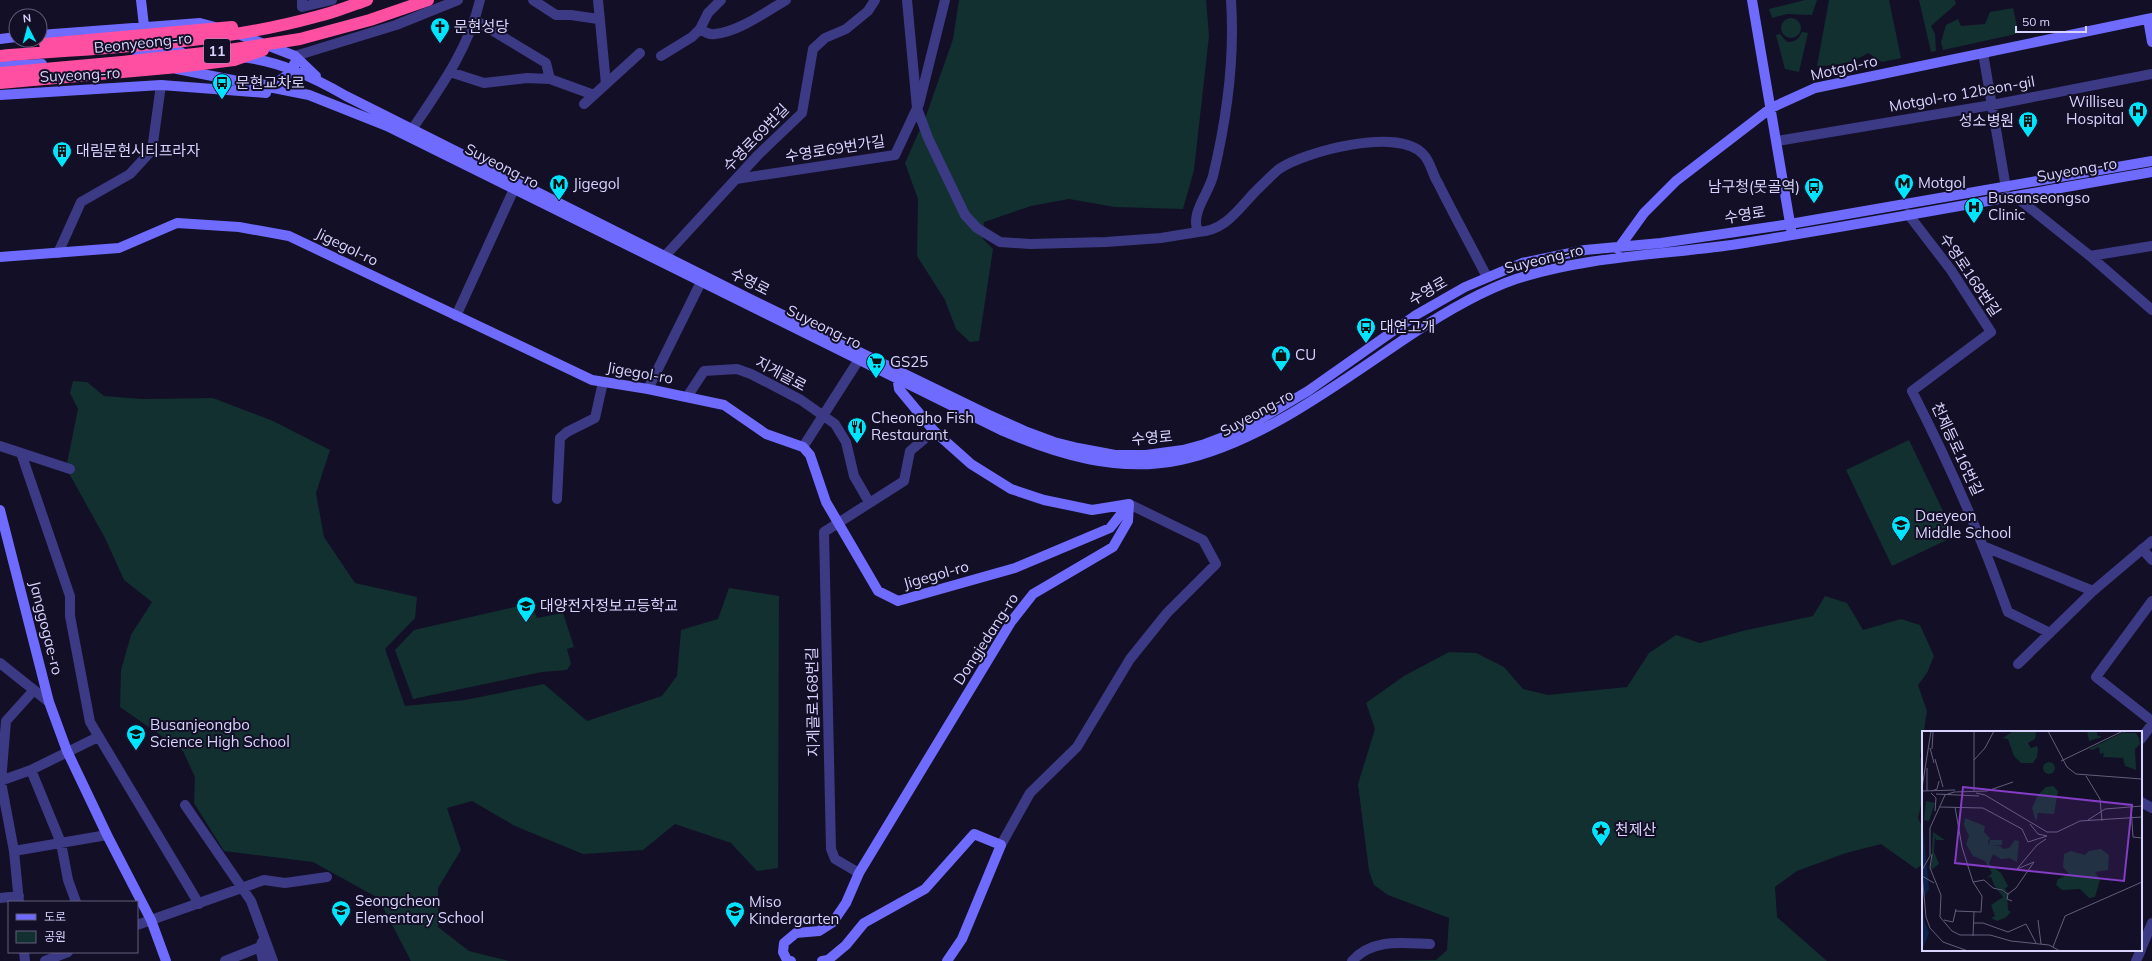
<svg xmlns="http://www.w3.org/2000/svg" width="2152" height="961" viewBox="0 0 2152 961" font-family="Mulish,'Noto Sans KR',sans-serif">
  <style>
    .green { fill: #12302f }
    .lines { fill: none; stroke-linecap: round; stroke-linejoin: round }
    .street { stroke: #3d3a85; stroke-width: 10 }
    .secondary { stroke: #6f6bff; stroke-width: 10 }
    .highway { stroke: #ff4fa3; stroke-width: 12 }
    .labels { text-anchor: middle; stroke-width: 4; stroke-linejoin: round; paint-order: stroke }
    .shield { fill: #130f26; stroke: #9e99be; stroke-width: 1 }
    .shield-label { font-size: 14px; font-weight: bold; fill: #d9d4ff }
    .poi-label { font-size: 15px; fill: #d9d4ff; stroke: #130f26; text-anchor: start }
    .street-label { font-size: 15px; fill: #d9d4ff; stroke: #130f26 }
    .inset-road { fill: none; stroke: #625e7d; stroke-width: 1 }
    .view { fill: #843dc5; fill-opacity: 0.15; stroke: #843dc5; stroke-width: 2 }
    .inset-edge { fill: none; stroke: #d9d4ff; stroke-width: 2 }
  </style>
  <rect width="100%" height="100%" fill="#130f26"/>
  <!-- green -->
  <path class="green" d="M959 0H1206L1209 36 1194 170 1183 209 1115 207 1069 199 1031 206 984 222 983 239 993 249 979 341 970 342 956 329 945 300 917 256 918 199 905 163 926 116 953 39Z
    M1805 0H1817L1812 15 1787 14 1772 18 1769 9Z
    M1829 0H1889L1901 58 1882 62 1868 53C1852 63 1836 66 1817 66Z
    M1919 0H1955L1956 4 1931 26 1935 34 1936 51 1931 52Z
    M2013 8 2018 31 2016 34 1943 50 1941 42 1946 25 1958 19 1961 26 1985 24 1990 12Z
    M1781 28a10 10 0 1 1 20 0a10 10 0 1 1-20 0Z
    M1802 32 1808 33 1799 72 1785 69 1776 35 1780 34 1787 42C1795 42 1798 40 1802 32Z
    M73 381 87 382 104 396 142 399 213 398 273 421 330 450 316 493 324 537 355 583 417 597 415 618 385 649 405 706 465 700 544 684 587 721 662 696 677 676 681 630 718 619 729 588 779 596 778 868 757 871 731 843 675 824 643 850 583 854 515 826 472 801 447 808 461 850 438 888V927L469 951 509 961H411L378 898 313 862 224 851 194 803 195 777 183 751 120 707 121 670 131 635 152 602 124 580 105 538 66 468 78 409 70 393Z
    M1909 440 1955 536 1892 566 1846 470Z
    M1825 596 1847 603 1863 630 1901 619 1920 625 1934 656 1927 673 1918 685 1927 711 1920 756 1923 768V797L1918 818 1923 829V864L1916 869 1881 844 1846 853 1797 871 1775 887 1777 917 1827 961H1383L1436 960 1447 950 1449 918 1388 895 1374 885 1369 871 1358 784 1375 729 1366 703 1404 676 1449 652 1476 653 1504 667 1523 689 1548 695 1627 687 1649 653 1676 635 1700 643 1742 631 1813 616Z
    M523 605 533 609 537 618 563 613 574 647 567 649 571 664 567 670 542 672 413 699 395 650 414 630Z"/>
  <g class="lines">
    <!-- street -->
    <path class="street" d="M302 0V7L332 0
      M533 0 556 15H571L598 19
      M907 0 917 108 928 138 965 215 977 228 1000 242 1030 244 1106 242 1161 238 1198 232
      M1231 0C1235 59 1227 118 1213 176 1208 195 1190 213 1198 232 1228 231 1241 204 1261 186 1267 180 1273 174 1279 169 1306 151 1398 127 1423 154 1431 162 1432 174 1438 183 1454 215 1471 246 1487 277
      M475 20 546 63 550 79
      M700 29C705 32 709 35 715 34 738 32 766 12 786 0
      M1983 53 2006 188
      M295 56 396 25 458 0
      M661 56 692 37 700 29 708 13 721 0
      M450 72 484 83 527 78 550 79 594 95
      M606 84 640 53
      M584 104 606 84 598 0
      M413 128C440 88 469 48 480 0
      M1777 141 1992 105 2152 74
      M736 179 895 155 919 104 945 0
      M2015 196 2090 256 2152 310
      M1908 214 1951 270 1991 332 1912 391C1949 463 1981 536 2008 612L2050 633
      M58 253 81 202 130 174 152 150 161 85
      M665 256 758 155 802 113 813 49 825 38 846 29 868 11 875 0
      M2090 256 2152 246
      M456 316 514 189
      M648 389 701 282
      M687 397 704 371 737 369 751 374 801 400 835 424 846 442 854 476 869 502
      M0 446 70 469
      M803 447 858 361
      M21 453 70 596V616L90 722 199 904
      M557 499 560 438 567 432 595 418 603 382
      M1985 547 2093 591
      M2142 549 2152 560
      M2152 601 2096 677 2152 721
      M0 663 49 702
      M2018 664 2093 591 2152 541
      M2141 739 2152 724
      M31 770 61 843 68 880 76 902
      M0 781 31 770 98 737
      M2141 802 2152 808
      M185 805 251 901 273 961
      M1001 845 1030 793 1077 747 1130 659 1167 613 1216 564 1203 540 1129 504
      M14 851 107 835
      M859 873 835 859 831 849 824 532 904 481 910 451 934 431
      M0 898 19 896
      M19 902 14 851 1 782 6 721 34 690
      M137 925 264 880 285 883 327 877
      M262 942 260 947 263 961
      M2141 949 2152 923
      M24 952 25 961
      M45 961 68 952
      M225 961 260 947
      M1352 961C1373 938 1402 943 1430 944
      M2136 961 2141 950"/>
    <!-- secondary -->
    <path class="secondary" d="M141 0 144 26
      M1752 0 1791 229
      M2148 19 2152 42
      M238 34 295 56 316 76
      M40 35 200 23 215 27
      M0 39 16 37
      M135 51 181 52
      M241 57C279 61 313 77 346 96L750 299 987 414 1027 432 1054 442 1078 448 1115 455H1146L1183 450 1205 444 1242 430 1308 391 1416 315 1465 287 1522 263 1585 250 1661 243 1790 224 2152 161
      M0 66 42 64
      M177 69 309 95 387 126 1003 431C1059 455 1118 473 1180 460 1261 443 1340 382 1409 336 1442 314 1478 292 1516 279 1587 256 1664 255 1738 244 1876 222 2014 196 2152 172
      M265 84C278 84 285 77 294 69V64
      M0 95 161 85 266 93
      M1618 249 1644 213 1676 181 1771 108 1815 88 2152 18
      M0 257 119 248 177 223 239 227 289 236 592 380 648 389 724 405 766 434 803 447 810 455 826 502 878 591 898 601 1015 568 1110 528 1129 504
      M897 376 899 389 934 431 971 464 1011 489 1044 500 1092 510 1129 504
      M0 510 49 702 67 751 107 835 151 920 166 961
      M791 961 787 960 783 952 784 943 796 933 819 931 833 922 846 903 859 873 1011 622 1033 594 1113 547 1128 521 1129 504
      M822 961 828 960 846 945 864 923 925 889 974 834 1001 845 962 939 947 961"/>
    <!-- highway -->
    <path class="highway" d="M45 44 232 27
      M0 56C105 47 213 45 315 17 333 13 350 6 367 0
      M0 73 122 62 222 51 300 39 370 20 428 0
      M0 83 178 67 234 60 263 50"/>
  </g>
  <!-- icons -->
  <defs>
    <g id="church-pin" transform="scale(1)"><path d="M0 17L-7.5 6A9.5 9.5 0 1 1 7.5 6Z" fill="#00e5ff" stroke="#130f26"/><path d="M-1.2-6h2.4v3.5h3.3v2.4h-3.3V6h-2.4V-.1h-3.3v-2.4h3.3Z" fill="#111"/></g>
    <g id="bus-pin" transform="scale(1)"><path d="M0 17L-7.5 6A9.5 9.5 0 1 1 7.5 6Z" fill="#00e5ff" stroke="#130f26"/><path d="M-5-6H5V4H4V6H2V4H-2V6H-4V4H-5ZM-3.5-4V0h7V-4ZM-3.5 1.2v1.5H-2V1.2ZM2 1.2v1.5H3.5V1.2Z" fill="#111"/></g>
    <g id="hospital-pin" transform="scale(1)"><path d="M0 17L-7.5 6A9.5 9.5 0 1 1 7.5 6Z" fill="#00e5ff" stroke="#130f26"/><path d="M-5-5h3v3.5h4V-5h3V5h-3V1.5h-4V5h-3Z" fill="#111"/></g>
    <g id="building-pin" transform="scale(1)"><path d="M0 17L-7.5 6A9.5 9.5 0 1 1 7.5 6Z" fill="#00e5ff" stroke="#130f26"/><path d="M-4-6H4V6H1V3H-1V6H-4ZM-2.5-4.3h1.7v1.8h-1.7ZM.8-4.3h1.7v1.8H.8ZM-2.5-1h1.7V.8h-1.7ZM.8-1h1.7V.8H.8Z" fill="#111"/></g>
    <g id="metro-pin" transform="scale(1)"><path d="M0 17L-7.5 6A9.5 9.5 0 1 1 7.5 6Z" fill="#00e5ff" stroke="#130f26"/><path d="M-5.5 5V-5H-3L0 0L3-5H5.5V5H3V-.5L0 4L-3-.5V5Z" fill="#111"/></g>
    <g id="shop-pin" transform="scale(1)"><path d="M0 17L-7.5 6A9.5 9.5 0 1 1 7.5 6Z" fill="#00e5ff" stroke="#130f26"/><path d="M-5-2.5h2.3a2.7 3.5 0 0 1 5.4 0H5L5.5 6h-11ZM-1.5-2.5h3a1.5 2.3 0 0 0-3 0Z" fill="#111"/></g>
    <g id="supermarket-pin" transform="scale(1)"><path d="M0 17L-7.5 6A9.5 9.5 0 1 1 7.5 6Z" fill="#00e5ff" stroke="#130f26"/><path d="M-6-5.5h2.5l.6 2H6L4.5 2H-2.5L-4.4-4H-6ZM-1.5 3.2a1.3 1.3 0 1 0 .1 0ZM3 3.2a1.3 1.3 0 1 0 .1 0Z" fill="#111"/></g>
    <g id="restaurant-pin" transform="scale(1)"><path d="M0 17L-7.5 6A9.5 9.5 0 1 1 7.5 6Z" fill="#00e5ff" stroke="#130f26"/><path d="M-5-6h1v4h1v-4h1v4h1v-4h1v5L-1.5 .5V6h-2V.5L-5-1ZM5-6V6H3V1.5H1.5Q1.5-4 5-6Z" fill="#111"/></g>
    <g id="school-pin" transform="scale(1)"><path d="M0 17L-7.5 6A9.5 9.5 0 1 1 7.5 6Z" fill="#00e5ff" stroke="#130f26"/><path d="M0-5L7-2L0 1L-7-2ZM-4 1L0 2.5L4 1V4Q0 6-4 4Z" fill="#111"/></g>
    <g id="sight-pin" transform="scale(1)"><path d="M0 17L-7.5 6A9.5 9.5 0 1 1 7.5 6Z" fill="#00e5ff" stroke="#130f26"/><path d="M0-6L1.8-2.2L6-1.7L2.9 1.2L3.7 5.4L0 3.3L-3.7 5.4L-2.9 1.2L-6-1.7L-1.8-2.2Z" fill="#111"/></g>
  </defs>
  <g fill-rule="evenodd">
    <use href="#church-pin" x="440" y="27"/>
    <use href="#bus-pin" x="222" y="83"/>
    <use href="#hospital-pin" x="2138" y="111"/>
    <use href="#building-pin" x="2028" y="121"/>
    <use href="#building-pin" x="62" y="151"/>
    <use href="#metro-pin" x="1904" y="183"/>
    <use href="#metro-pin" x="559" y="184"/>
    <use href="#bus-pin" x="1814" y="187"/>
    <use href="#hospital-pin" x="1974" y="207"/>
    <use href="#bus-pin" x="1366" y="327"/>
    <use href="#shop-pin" x="1281" y="355"/>
    <use href="#supermarket-pin" x="876" y="362"/>
    <use href="#restaurant-pin" x="857" y="427"/>
    <use href="#school-pin" x="1901" y="525"/>
    <use href="#school-pin" x="526" y="606"/>
    <use href="#school-pin" x="136" y="734"/>
    <use href="#sight-pin" x="1601" y="830"/>
    <use href="#school-pin" x="341" y="910"/>
    <use href="#school-pin" x="735" y="911"/>
  </g>
  <g class="labels">
    <!-- shield labels -->
    <rect class="shield" x="204" y="39" width="26" height="24" rx="3"/>
    <g class="shield-label">
      <text x="217" y="56">11</text>
    </g>
    <!-- poi labels -->
    <g class="poi-label">
      <text x="454" y="32">문현성당</text>
      <text x="236" y="88">문현교차로</text>
      <text x="2124" y="107" text-anchor="end">Williseu<tspan x="2124" dy="17">Hospital</tspan></text>
      <text x="2014" y="126" text-anchor="end">성소병원</text>
      <text x="76" y="156">대림문현시티프라자</text>
      <text x="1918" y="188">Motgol</text>
      <text x="573" y="189">Jigegol</text>
      <text x="1800" y="192" text-anchor="end">남구청(못골역)</text>
      <text x="1988" y="203">Busanseongso<tspan x="1988" dy="17">Clinic</tspan></text>
      <text x="1380" y="332">대연고개</text>
      <text x="1295" y="360">CU</text>
      <text x="890" y="367">GS25</text>
      <text x="871" y="423">Cheongho Fish<tspan x="871" dy="17">Restaurant</tspan></text>
      <text x="1915" y="521">Daeyeon<tspan x="1915" dy="17">Middle School</tspan></text>
      <text x="540" y="611">대양전자정보고등학교</text>
      <text x="150" y="730">Busanjeongbo<tspan x="150" dy="17">Science High School</tspan></text>
      <text x="1615" y="835">천제산</text>
      <text x="355" y="906">Seongcheon<tspan x="355" dy="17">Elementary School</tspan></text>
      <text x="749" y="907">Miso<tspan x="749" dy="17">Kindergarten</tspan></text>
    </g>
    <!-- street labels -->
    <g class="street-label">
      <text transform="translate(143 43) rotate(-6)" y="5">Beonyeong-ro</text>
      <text transform="translate(1844 68) rotate(-13)" y="5">Motgol-ro</text>
      <text transform="translate(80 75) rotate(-3)" y="5">Suyeong-ro</text>
      <text transform="translate(1962 94) rotate(-10)" y="5">Motgol-ro 12beon-gil</text>
      <text transform="translate(756 138) rotate(-46)" y="5">수영로69번길</text>
      <text transform="translate(835 149) rotate(-9)" y="5">수영로69번가길</text>
      <text transform="translate(502 166) rotate(27)" y="5">Suyeong-ro</text>
      <text transform="translate(2077 170) rotate(-10)" y="5">Suyeong-ro</text>
      <text transform="translate(1745 215) rotate(-9)" y="5">수영로</text>
      <text transform="translate(347 247) rotate(26)" y="5">Jigegol-ro</text>
      <text transform="translate(1544 259) rotate(-14)" y="5">Suyeong-ro</text>
      <text transform="translate(1970 275) rotate(56)" y="5">수영로168번길</text>
      <text transform="translate(750 282) rotate(27)" y="5">수영로</text>
      <text transform="translate(1428 291) rotate(-30)" y="5">수영로</text>
      <text transform="translate(824 327) rotate(26)" y="5">Suyeong-ro</text>
      <text transform="translate(640 373) rotate(10)" y="5">Jigegol-ro</text>
      <text transform="translate(781 374) rotate(28)" y="5">지게골로</text>
      <text transform="translate(1257 413) rotate(-29)" y="5">Suyeong-ro</text>
      <text transform="translate(1152 438) rotate(-5)" y="5">수영로</text>
      <text transform="translate(1957 449) rotate(65)" y="5">천제등로16번길</text>
      <text transform="translate(936 575) rotate(-16)" y="5">Jigegol-ro</text>
      <text transform="translate(46 628) rotate(76)" y="5">Janggogae-ro</text>
      <text transform="translate(986 639) rotate(-57)" y="5">Dongjedang-ro</text>
      <text transform="translate(813 702) rotate(-91)" y="5">지게골로168번길</text>
    </g>
  </g>
  <!-- overview -->
  <g transform="translate(1922 731)">
    <rect width="220" height="220" fill="#130f26"/>
    <path d="M91 0H114L113 8 106 12 109 17 115 15 116 18 115 26 111 32H99L92 25 86 8 81 7ZM165 0H175V4L180 6 167 10ZM204 0H206L203 2H214L217 7 218 13 213 18 214 39 203 35 201 27 181 26 182 22 178 23 177 16 170 19 167 18ZM121 37a6 6 0 1 1 12 0a6 6 0 1 1-12 0ZM131 55 136 60 132 83 116 82 114 91 110 77 116 64 124 56ZM4 70 13 72 7 90 2 89ZM43 87 63 95 62 101 68 107 66 111 67 115 68 109H80V114L68 115H78L81 118 87 117 93 109 97 110 95 131 87 127 79 128 71 123 68 130 67 133 79 142 86 155 83 158 86 161 73 156 69 146 65 147 70 142 63 130 51 125 44 113 47 105 42 94ZM11 101 23 109H14L13 105 12 121 17 133 9 139ZM179 118 187 124 186 139 173 141 178 149 173 166 167 167 158 158 140 159 134 154 136 148 147 143 141 136 142 123 149 120 163 124 167 120ZM74 157 85 163 86 179 89 181 83 187 75 190 69 187 73 185 69 174 81 166Z" fill="#12302f"/>
    <path d="M0 86 7 158 0 168 2 189 7 202 0 219Z" fill="#0c2248"/>
    <path class="inset-road" d="M126 0 145 36 154 43 220 48M8 17 12 32M10 18 11 1M13 28 21 56M52 29 63 17 72 0M139 30 201 0M5 37V60M164 45 178 68 180 90M0 57 9 0M0 60 33 59M10 60 15 58 17 50M52 60V0M9 62 14 67 13 80M54 62 63 64 125 101H135L158 90 220 86M14 63 57 65M18 76 61 77 100 98 106 111 125 105M33 76 40 116 51 151 60 165 59 181 33 180M209 76 211 106 220 107M166 89 183 78 220 75M108 93 116 103 125 105M10 123 8 137 19 164 18 186 30 200 38 204H68L89 210 127 214 138 220M112 131 95 138 115 114 124 108M0 139 8 125V97L23 64 32 61 65 60 91 51M0 142 4 186 8 197 21 211 46 220M0 145 12 152M51 151 62 149 71 157 80 159 86 163M90 170 85 168 86 163 94 157 112 131M22 189 31 191 34 178M116 189 119 213M51 192H61L86 201 104 193 114 212M51 205 52 180M131 216 143 185 220 151"/>
    <path class="view" d="M41 56 210 74 202 150 33 132Z"/>
    <rect width="220" height="220" class="inset-edge"/>
  </g>
  <!-- legend -->
  <rect x="8" y="901" width="130" height="52" fill="#130f26" stroke="#625e7d"/>
  <rect x="16" y="914" width="20" height="6" fill="#6f6bff" stroke="#625e7d"/>
  <text x="44" y="921" font-size="12" fill="#d9d4ff">도로</text>
  <rect x="16" y="931" width="20" height="12" fill="#12302f" stroke="#625e7d"/>
  <text x="44" y="941" font-size="12" fill="#d9d4ff">공원</text>
  <!-- north arrow -->
  <g transform="translate(28 28) rotate(354)"><circle r="19" fill="#130f26" stroke="#625e7d"/>
  <path d="M0-3L7 15L0 10L-7 15Z" fill="#00e5ff"/>
  <text y="-6" font-size="11" font-weight="bold" text-anchor="middle" fill="#d9d4ff">N</text>
  </g>
  <!-- scale -->
  <path d="M2016 26v6h70v-6" fill="none" stroke="#d9d4ff" stroke-width="2"/>
  <text x="2022" y="26" font-size="12" fill="#d9d4ff" stroke="#130f26" stroke-width="3" paint-order="stroke">50 m</text>
</svg>
